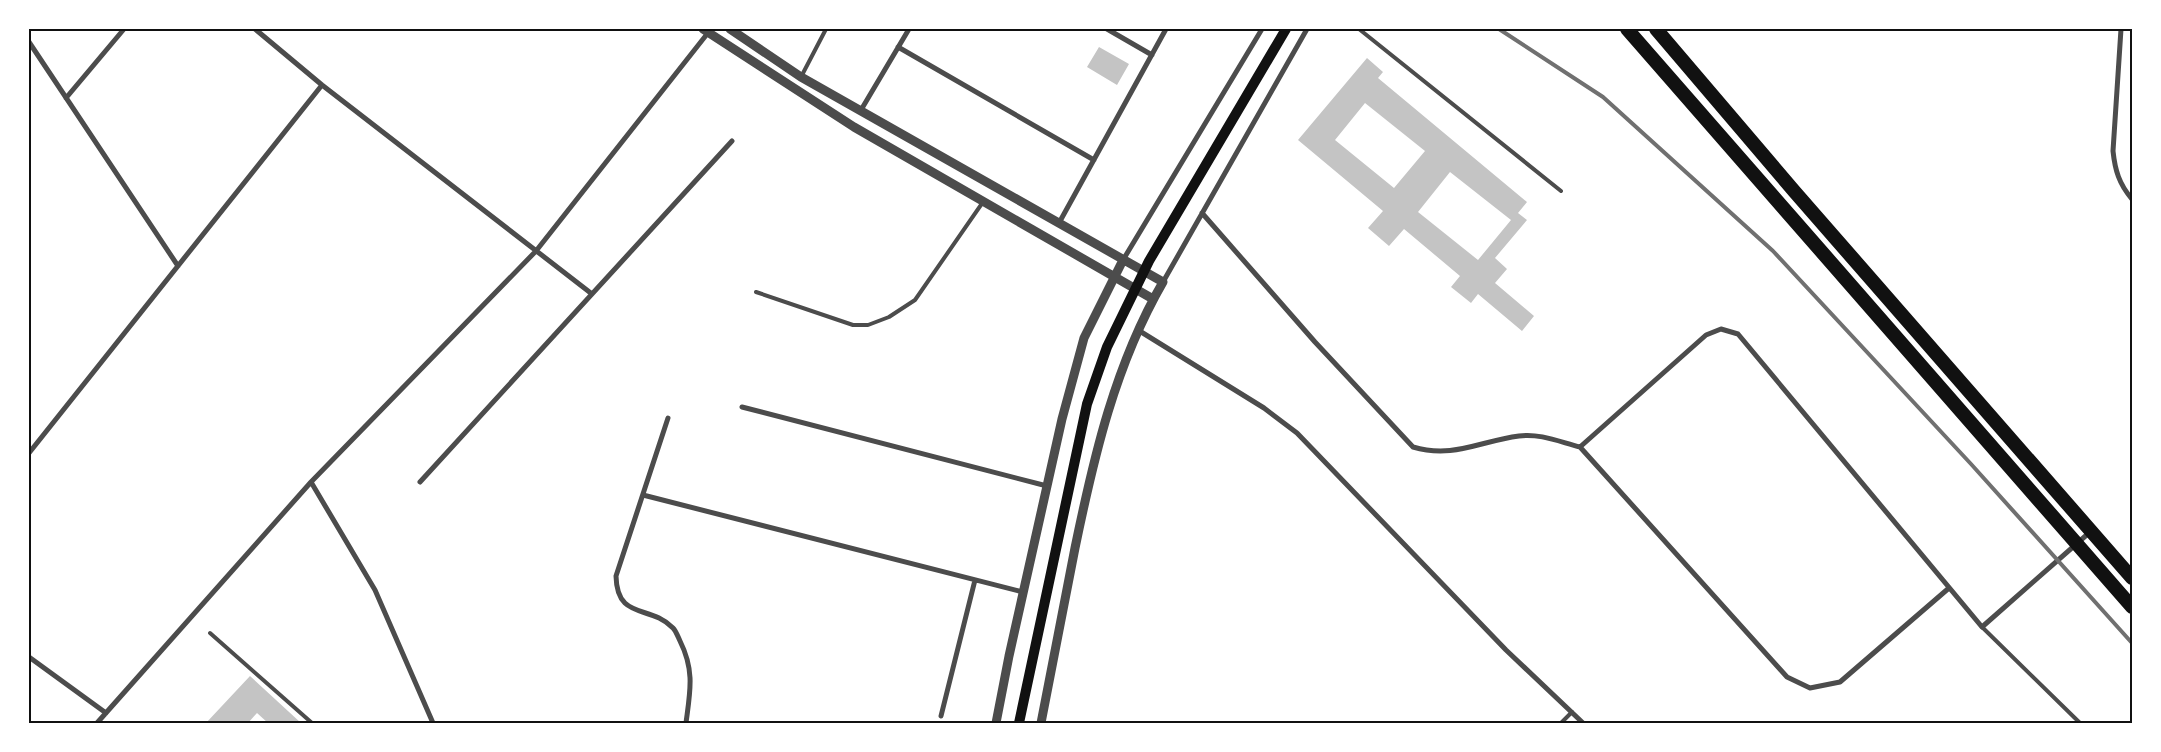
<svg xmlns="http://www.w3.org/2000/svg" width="2161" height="752" viewBox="0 0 2161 752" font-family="'Fira Sans',sans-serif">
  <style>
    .building { fill: #c4c4c4; fill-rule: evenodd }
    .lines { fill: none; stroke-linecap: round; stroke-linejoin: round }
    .service { stroke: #4c4c4c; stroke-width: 4 }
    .minor { stroke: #4c4c4c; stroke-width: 5 }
    .tertiary { stroke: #4c4c4c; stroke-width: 9 }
    .secondary { stroke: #111; stroke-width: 10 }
    .trunk { stroke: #111; stroke-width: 14 }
    .rail { stroke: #707070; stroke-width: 4 }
    .neatline { fill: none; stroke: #111; stroke-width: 2 }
  </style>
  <rect width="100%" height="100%" fill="#fff"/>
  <!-- building -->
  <path class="building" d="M1099 47 1129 64 1117 85 1087 67Z
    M1367 58 1383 72 1378 78 1527 202 1518 213 1527 220 1495 258 1507 269 1495 283 1534 316 1522 331 1478 294 1471 303 1451 287 1460 276 1404 229 1389 246 1368 228 1383 211 1298 140ZM1365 103 1425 151 1394 188 1335 140ZM1450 172 1511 220 1478 260 1418 212Z
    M250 676 301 723H268L257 713 248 723H206Z"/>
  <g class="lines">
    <!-- service -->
    <path class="service" d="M1359 29 1561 191
      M801 77 826 29
      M756 292 853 325H868L889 317 915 300 983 202
      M1982 627 2080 723
      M210 633 312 723
      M1561 723 1572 712"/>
    <!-- minor -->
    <path class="minor" d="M255 29 322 85 592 294
      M1107 29 1152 55
      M2121 29 2113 151C2115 170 2119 184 2132 199
      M29 42 178 266
      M898 47 1094 160
      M66 98 124 29
      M861 110 909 29
      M1202 213 1315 342 1413 447C1453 459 1480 441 1519 436 1540 433 1560 442 1580 447
      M1059 223 1166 29
      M1123 260 1262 29
      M1163 282 1307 29
      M1138 330 1264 408 1297 433 1506 650 1583 723
      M742 407 1047 486
      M668 418 616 576C617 621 650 604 673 628 676 631 678 637 680 641 695 671 690 692 686 723
      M29 453 322 85
      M311 482 375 590 433 723
      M420 482 732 141
      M643 495 1023 592
      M1949 588 1840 682 1810 688 1787 677 1580 447 1706 335 1721 329 1738 334 1982 627 2090 532
      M29 657 106 713
      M941 716 975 580
      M97 723 311 482 536 251 711 29"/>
    <!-- tertiary -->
    <path class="tertiary" d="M703 29 854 127 1153 299
      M730 29 801 77 1163 282C1115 365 1094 456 1075 548 1064 606 1052 665 1041 723
      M996 723 1009 656 1062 419 1084 338 1123 260"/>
    <!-- secondary -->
    <path class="secondary" d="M1019 723 1087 404 1107 347 1149 261 1286 29"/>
    <!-- trunk -->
    <path class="trunk" d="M1627 29 2132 607
      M1656 29 1794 191 2132 578"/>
    <!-- rail -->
    <path class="rail" d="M1499 29 1603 97 1773 251 1971 464 2132 643"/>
  </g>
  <!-- border -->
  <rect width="2161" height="752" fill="none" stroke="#ffffff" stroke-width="60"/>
  <rect x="30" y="30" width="2101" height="692" class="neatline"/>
</svg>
